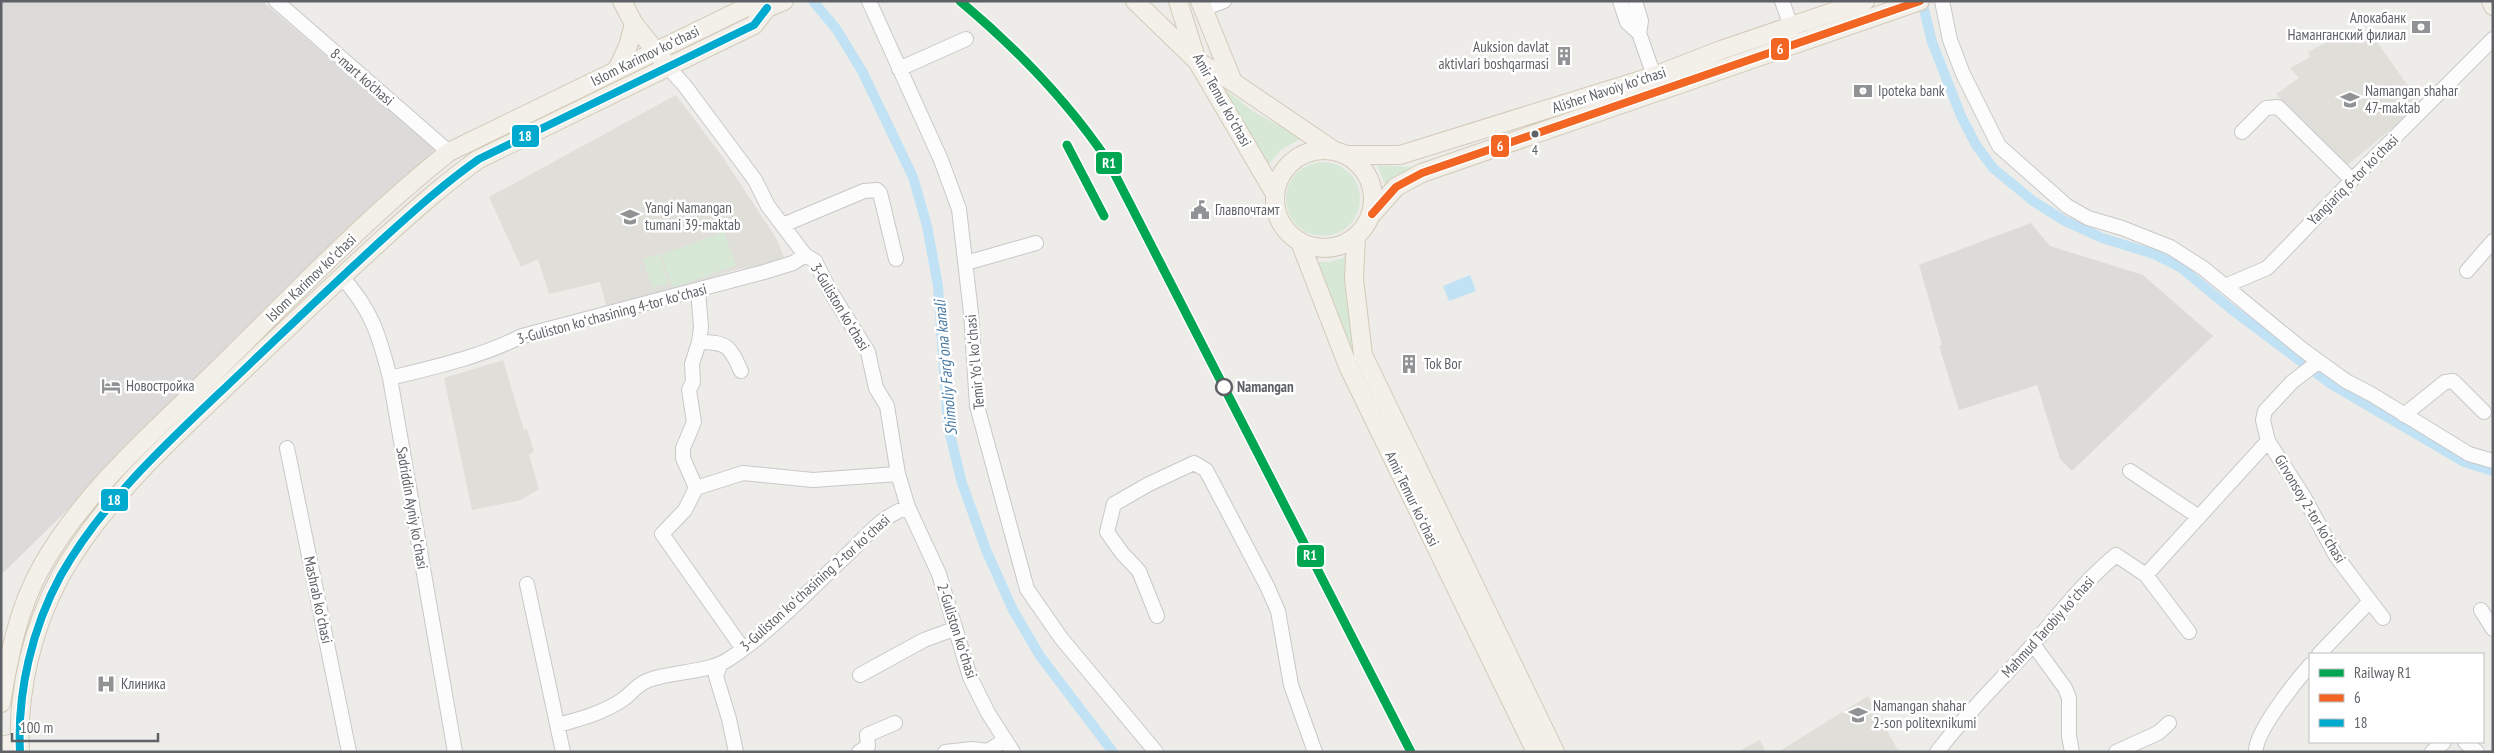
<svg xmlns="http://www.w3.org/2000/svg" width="2494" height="753" viewBox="0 0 2494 753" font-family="'PT Sans Narrow',sans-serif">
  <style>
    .industrial { fill: #dddbd9 }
    .education { fill: #e0ded9 }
    .green { fill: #d8e8d6 }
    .water { fill: #c0e2f4 }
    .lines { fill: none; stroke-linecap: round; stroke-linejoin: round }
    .canal { stroke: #c0e2f4; stroke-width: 10 }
    .minor-casing { stroke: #c8c8c8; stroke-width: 16 }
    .major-casing { stroke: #d3cab9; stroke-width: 20 }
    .minor { stroke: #fcfcfc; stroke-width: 14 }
    .major { stroke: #f3f0e9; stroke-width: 18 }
    .bus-1-casing { stroke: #fff; stroke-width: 11 }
    .bus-2-casing { stroke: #fff; stroke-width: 11 }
    .bus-1 { stroke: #f26522; stroke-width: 8 }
    .bus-2 { stroke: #00a9ce; stroke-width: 8 }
    .rail-1-casing { stroke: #fff; stroke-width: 12 }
    .rail-1 { stroke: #00a651; stroke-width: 9 }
    .bus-dot { fill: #5e6266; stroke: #fff; stroke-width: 2 }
    .stop-dot { fill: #fff; stroke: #5e6266; stroke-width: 2.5 }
    .labels { text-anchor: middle; stroke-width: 5; stroke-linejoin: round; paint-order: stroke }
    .bus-label { font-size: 14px; fill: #5e6266; stroke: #fff }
    .poi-label { font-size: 15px; fill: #5e6266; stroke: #fff; text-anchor: start }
    .street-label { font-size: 15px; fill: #5e6266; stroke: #fff }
    .stop-label { font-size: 15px; font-weight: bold; fill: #5e6266; stroke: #fff; text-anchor: start }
    .water-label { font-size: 16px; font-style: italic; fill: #4779a2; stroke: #fff }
    .line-badge { stroke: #fff; stroke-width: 2 }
    .badge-label { font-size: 14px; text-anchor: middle; font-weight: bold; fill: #fff }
  </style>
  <rect width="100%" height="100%" fill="#edece9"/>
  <!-- industrial -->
  <path class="industrial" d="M1 1H262L436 149 1 575Z
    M2031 223 2050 246 2143 275 2213 336 2072 471 2060 459 2037 385 1959 410 1939 346 1942 345 1919 265Z"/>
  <!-- education -->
  <path class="education" d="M2352 29 2359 44 2372 35 2421 104 2344 168 2276 94 2299 78 2290 68 2310 57 2308 52Z
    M676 95 722 156 776 238 786 262 739 269 607 309 600 282 549 294 538 259 521 267 489 197Z
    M503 360 524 430 527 429 534 451 529 455 539 489 521 500 472 510 444 378Z
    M1868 696 1899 752H1778Z
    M1760 740 1766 752H1737Z"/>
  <!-- green -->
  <path class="green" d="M1223 88 1254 112 1302 138 1281 150 1266 167Z
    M1286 199a37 37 0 1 1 74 0a37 37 0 1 1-74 0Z
    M1377 165 1414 167 1385 184Z
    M724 232 736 265 673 288 661 255Z
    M659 254 668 283 653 288 643 259Z
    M1348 256 1346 293 1354 355 1309 262H1330Z"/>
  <!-- water -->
  <path class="water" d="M1470 275 1476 291 1449 301 1443 286Z"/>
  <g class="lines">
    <!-- canal -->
    <path class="canal" d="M813 1 837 30 862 71 913 177 927 226 938 286 948 426 962 483 986 550 1013 610 1040 656 1113 752
      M1922 1 1932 42 1961 116 1976 145 1993 168 2033 201 2063 220 2102 238 2154 254 2180 267 2231 309 2331 384 2464 462 2493 471"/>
    <!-- minor casing -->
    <g class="minor-casing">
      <path id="minor" d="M276 1 449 152
        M869 1 941 160 959 209 971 313 977 406 1027 589 1061 638 1156 752
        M1620 1 1627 22 1639 33 1654 76
        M1635 1 1641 21 1639 33
        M1782 1 1791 26V36
        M1942 1 1950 40 1963 74 1999 146 2067 206 2088 218 2122 228 2170 247 2203 268 2303 350 2346 381 2371 394 2469 454 2493 461
        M1203 9 1224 1
        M668 67 685 86 755 180 768 206 805 255 815 261 830 291 868 352 876 388 887 406 898 474 908 507 939 574 970 677 988 713 1013 752
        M899 69 966 39
        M2242 132 2266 108 2278 107 2352 180
        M783 225 864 191 877 190 880 193 896 259
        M966 263 1036 243
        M2467 271 2493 241
        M341 276C372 310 379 335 390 378L455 752
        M2225 286 2267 268 2277 258 2352 180 2493 39
        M699 342C727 342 730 346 741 371
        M2318 362 2292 382 2265 411 2263 420 2268 441 2304 497 2336 556 2370 601 2319 654
        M390 378C435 367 480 357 522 336L764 272 793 263 805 255
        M2404 415 2445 382 2453 381 2484 412
        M287 448 349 752
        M2130 471 2199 517
        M696 488 683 458V448L694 422 689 390 693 382 692 364 699 342 701 327 698 290
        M2146 575 2189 632
        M527 584 563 752
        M2370 601 2383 618
        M2481 610 2493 629
        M1157 616 1139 571 1122 553 1107 532 1114 504 1149 484 1194 463 1206 470 1267 586 1278 611 1291 685 1315 752
        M2033 644 2065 688 2069 698V736L2072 752
        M743 649 662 534 685 510 696 488 743 473 813 480 898 474
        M720 665 716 676 729 719 736 752
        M860 675 924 640 954 629
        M558 725C580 719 603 713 622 700 633 693 635 685 649 680 673 671 708 673 729 659 771 632 812 587 849 553 870 533 879 518 908 507
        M2465 742 2477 752
        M859 752 868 746 867 735 895 723
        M945 752 972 749 988 751 1005 740
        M1937 752C1965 715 1997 684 2028 650 2058 616 2081 584 2116 555L2146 575 2268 441
        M2116 752 2158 733 2169 723
        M2256 752C2254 733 2297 680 2310 665
        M2432 752 2444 742"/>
    </g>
    <!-- major casing -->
    <g class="major-casing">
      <path id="major" d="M622 1 634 24 663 60
        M1135 1 1197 61 1233 82 1333 150
        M1178 1 1197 61 1275 194
        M1200 1 1233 82
        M2491 1 2493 6
        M617 70 628 46 634 24
        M1275 199a49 49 0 1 1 98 0a49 49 0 1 1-98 0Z
        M1348 155H1400L1654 76 1721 50 1865 1
        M1372 214 1396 187 1422 173 1920 1
        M1356 237 1354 279 1363 355 1555 752
        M1300 242 1348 366 1536 752
        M1 703C9 656 18 608 42 566 85 490 154 432 215 372 291 297 366 218 449 152L747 7 767 8 784 1
        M1 746 19 742
        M20 752C17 692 32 628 61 575 108 492 185 427 253 361 297 319 341 277 386 236 416 209 446 182 479 159L754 25 767 8"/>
    </g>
    <!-- minor -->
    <use href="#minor" class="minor"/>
    <!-- major -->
    <use href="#major" class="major"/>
    <!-- bus-1 casing -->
    <g class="bus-1-casing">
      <path id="bus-1" d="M1372 214 1396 187 1422 173 1920 1"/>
    </g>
    <!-- bus-2 casing -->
    <g class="bus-2-casing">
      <path id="bus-2" d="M20 752C17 692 32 628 61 575 108 492 185 427 253 361 297 319 341 277 386 236 416 209 446 182 479 159L754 25 767 8"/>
    </g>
    <!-- bus-1 -->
    <use href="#bus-1" class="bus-1"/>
    <!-- bus-2 -->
    <use href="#bus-2" class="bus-2"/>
    <!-- rail-1 casing -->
    <g class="rail-1-casing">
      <path id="rail-1" d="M960 1C1016 48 1067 100 1108 161L1411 752
        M1067 145 1104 216"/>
    </g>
    <!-- rail-1 -->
    <use href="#rail-1" class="rail-1"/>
  </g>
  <!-- icons -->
  <defs>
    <g id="bank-bare" transform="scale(1.5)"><path d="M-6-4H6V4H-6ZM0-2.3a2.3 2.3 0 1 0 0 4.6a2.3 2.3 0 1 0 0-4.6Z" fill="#909294" stroke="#fff" stroke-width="2.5" paint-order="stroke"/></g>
    <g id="building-bare" transform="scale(1.5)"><path d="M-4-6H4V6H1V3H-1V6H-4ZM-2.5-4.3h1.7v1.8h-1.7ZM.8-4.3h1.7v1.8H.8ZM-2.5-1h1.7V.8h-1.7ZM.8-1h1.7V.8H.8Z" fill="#909294" stroke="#fff" stroke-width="2.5" paint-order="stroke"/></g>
    <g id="school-bare" transform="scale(1.5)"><path d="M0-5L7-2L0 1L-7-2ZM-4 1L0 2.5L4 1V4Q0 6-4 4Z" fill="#909294" stroke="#fff" stroke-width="2.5" paint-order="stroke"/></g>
    <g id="civic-bare" transform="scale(1.5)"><path d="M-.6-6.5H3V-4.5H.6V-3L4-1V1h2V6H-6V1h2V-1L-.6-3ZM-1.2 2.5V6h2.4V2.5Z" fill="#909294" stroke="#fff" stroke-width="2.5" paint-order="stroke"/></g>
    <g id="hotel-bare" transform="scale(1.5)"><path d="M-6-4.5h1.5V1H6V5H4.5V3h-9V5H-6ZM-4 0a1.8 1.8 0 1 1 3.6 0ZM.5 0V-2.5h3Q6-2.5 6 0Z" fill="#909294" stroke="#fff" stroke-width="2.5" paint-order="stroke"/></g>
    <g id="hospital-bare" transform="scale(1.5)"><path d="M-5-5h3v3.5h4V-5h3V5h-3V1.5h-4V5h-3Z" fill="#909294" stroke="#fff" stroke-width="2.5" paint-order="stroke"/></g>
  </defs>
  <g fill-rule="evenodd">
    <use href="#bank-bare" x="2421" y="27"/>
    <use href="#building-bare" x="1564" y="56"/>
    <use href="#bank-bare" x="1863" y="91"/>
    <use href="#school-bare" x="2350" y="100"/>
    <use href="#civic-bare" x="1200" y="210"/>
    <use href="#school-bare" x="630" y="217"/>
    <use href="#building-bare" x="1409" y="364"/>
    <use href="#hotel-bare" x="111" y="386"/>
    <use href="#hospital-bare" x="106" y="684"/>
    <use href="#school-bare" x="1858" y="715"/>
  </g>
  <!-- markers -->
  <circle class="bus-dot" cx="1535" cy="134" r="4.5"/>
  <circle class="stop-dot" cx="1224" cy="387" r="8"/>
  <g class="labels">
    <!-- bus labels -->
    <g class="bus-label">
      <text x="1535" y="155">4</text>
    </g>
    <!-- poi labels -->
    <g class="poi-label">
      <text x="2406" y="23" text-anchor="end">Алокабанк<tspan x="2406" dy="17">Наманганский филиал</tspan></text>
      <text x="1549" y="52" text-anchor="end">Auksion davlat<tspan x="1549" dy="17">aktivlari boshqarmasi</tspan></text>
      <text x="1878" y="96">Ipoteka bank</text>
      <text x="2365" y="96">Namangan shahar<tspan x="2365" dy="17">47-maktab</tspan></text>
      <text x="645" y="213">Yangi Namangan<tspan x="645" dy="17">tumani 39-maktab</tspan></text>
      <text x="1215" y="215">Главпочтамт</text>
      <text x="1424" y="369">Tok Bor</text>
      <text x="126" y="391">Новостройка</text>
      <text x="121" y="689">Клиника</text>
      <text x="1873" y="711">Namangan shahar<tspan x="1873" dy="17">2-son politexnikumi</tspan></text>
    </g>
    <!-- street labels -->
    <g class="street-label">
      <text transform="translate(645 56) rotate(-26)" y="5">Islom Karimov koʻchasi</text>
      <text transform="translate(362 77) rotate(41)" y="5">8-mart ko'chasi</text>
      <text transform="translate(1609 90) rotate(-18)" y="5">Alisher Navoiy koʻchasi</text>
      <text transform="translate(1222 100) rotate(61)" y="5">Amir Temur koʻchasi</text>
      <text transform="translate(2353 180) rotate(-45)" y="5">Yangiаriq 6-tor koʼchasi</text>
      <text transform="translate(311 278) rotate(-44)" y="5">Islom Karimov koʻchasi</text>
      <text transform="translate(840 307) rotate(59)" y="5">3-Guliston koʻchasi</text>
      <text transform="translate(612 314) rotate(-15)" y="5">3-Guliston koʻchasining 4-tor koʻchasi</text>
      <text transform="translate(975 362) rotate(-95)" y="5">Temir Yoʻl koʻchasi</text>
      <text transform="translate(1412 499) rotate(64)" y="5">Amir Temur koʻchasi</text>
      <text transform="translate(412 508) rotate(80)" y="5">Sadriddin Ayniy koʻchasi</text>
      <text transform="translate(2310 509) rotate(59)" y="5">Girvonsoy 2-tor koʼchasi</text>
      <text transform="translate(815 583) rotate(-42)" y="5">3-Guliston koʻchasining 2-tor koʻchasi</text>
      <text transform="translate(318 600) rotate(78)" y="5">Mashrab koʻchasi</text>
      <text transform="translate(2048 627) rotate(-48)" y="5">Mahmud Tarobiy koʻchasi</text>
      <text transform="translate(957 631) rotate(72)" y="5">2-Guliston koʻchasi</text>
    </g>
    <!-- stop labels -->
    <g class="stop-label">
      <text x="1237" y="392">Namangan</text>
    </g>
    <!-- water labels -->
    <g class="water-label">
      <text transform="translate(945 368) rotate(-95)" y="6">Shimoliy Fargʻona kanali</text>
    </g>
  </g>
  <g class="line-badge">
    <rect x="1770" y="37" width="20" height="24" rx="5" fill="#f26522"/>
    <rect x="511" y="124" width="29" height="24" rx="5" fill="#00a9ce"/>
    <rect x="1490" y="134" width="20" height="24" rx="5" fill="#f26522"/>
    <rect x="1095" y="151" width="28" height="24" rx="5" fill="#00a651"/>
    <rect x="100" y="488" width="29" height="24" rx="5" fill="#00a9ce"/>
    <rect x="1296" y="544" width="29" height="24" rx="5" fill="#00a651"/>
  </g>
  <g class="badge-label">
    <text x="1780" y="54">6</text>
    <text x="525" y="141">18</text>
    <text x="1500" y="151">6</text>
    <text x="1109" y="168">R1</text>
    <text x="114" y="505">18</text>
    <text x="1310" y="560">R1</text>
  </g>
  <!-- border -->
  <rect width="2494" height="753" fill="none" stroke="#5e6266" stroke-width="5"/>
  <!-- legend -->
  <rect x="2309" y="653" width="175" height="90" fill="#ffffff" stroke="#bfc0c2"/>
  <rect x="2319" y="669" width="25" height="8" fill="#00a651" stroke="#bfc0c2"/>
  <text x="2354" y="678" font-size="15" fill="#5e6266">Railway R1</text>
  <rect x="2319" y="694" width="25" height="8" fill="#f26522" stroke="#bfc0c2"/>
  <text x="2354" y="703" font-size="15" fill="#5e6266">6</text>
  <rect x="2319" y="719" width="25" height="8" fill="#00a9ce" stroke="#bfc0c2"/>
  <text x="2354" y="728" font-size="15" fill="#5e6266">18</text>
  <!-- scale -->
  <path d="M12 733v8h146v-8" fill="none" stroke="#5e6266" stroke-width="2.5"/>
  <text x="20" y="733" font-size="15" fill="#5e6266" stroke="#ffffff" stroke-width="4" paint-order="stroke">100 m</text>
</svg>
